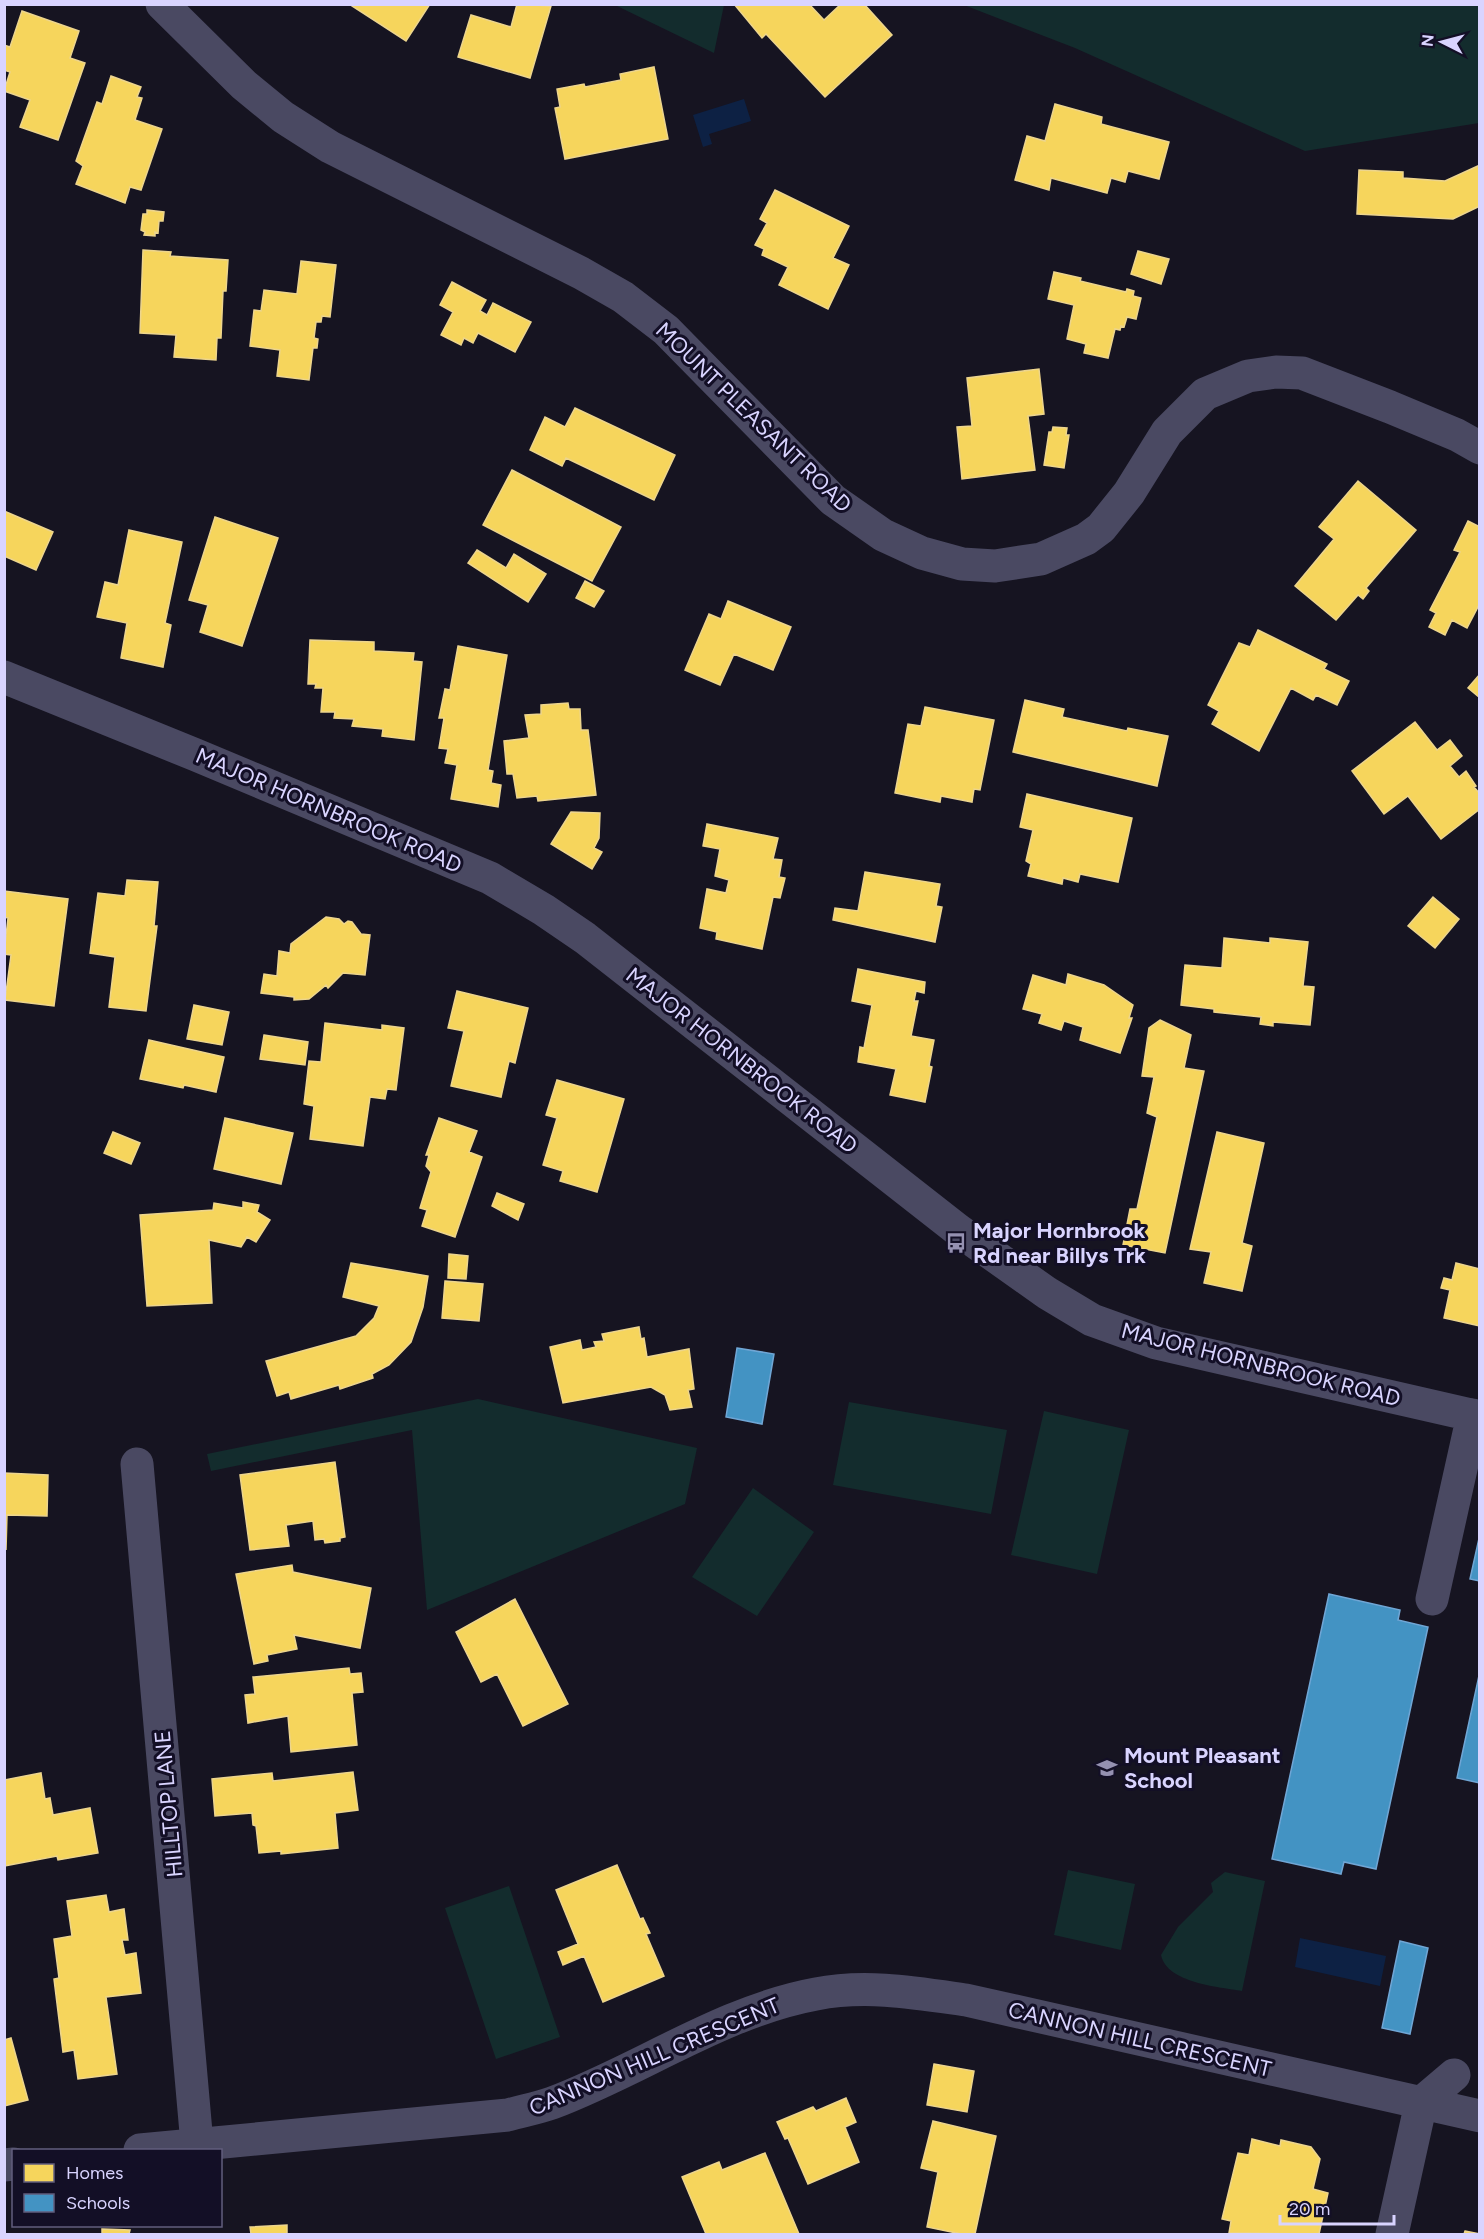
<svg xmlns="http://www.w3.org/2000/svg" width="1484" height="2239" viewBox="0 0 1484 2239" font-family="Figtree,sans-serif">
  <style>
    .green { fill: #132c2d }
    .water { fill: #0d2144 }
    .homes { fill: #f6d55c; stroke: #edd58d; stroke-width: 1.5 }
    .schools { fill: #4393c3; stroke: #70a6d5; stroke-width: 1.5 }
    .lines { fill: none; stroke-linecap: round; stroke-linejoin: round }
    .minor { stroke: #4a4962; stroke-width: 33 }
    .labels { text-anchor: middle; stroke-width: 6; stroke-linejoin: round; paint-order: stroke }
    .street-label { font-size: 22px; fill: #d9d4ff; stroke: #130f26 }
    .poi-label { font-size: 22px; font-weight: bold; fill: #d9d4ff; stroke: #130f26; text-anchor: start }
  </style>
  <rect width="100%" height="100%" fill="#161421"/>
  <!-- green -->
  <path class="green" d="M615 5H724L714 53Z
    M964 5H1479V123L1305 151 1075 48Z
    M478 1399 697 1448 685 1504 427 1610 412 1430 211 1471 207 1454Z
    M849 1402 1007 1430 991 1514 833 1485Z
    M1044 1411 1129 1430 1097 1574 1011 1555Z
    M753 1488 814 1532 757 1616 692 1577Z
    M1068 1870 1135 1884 1121 1950 1054 1935Z
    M1225 1872 1265 1881 1242 1991C1219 1987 1167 1983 1161 1955L1178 1927 1213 1892 1211 1883Z
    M509 1886 560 2037 496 2059 445 1908Z"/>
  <!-- water -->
  <path class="water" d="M744 99 751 121 709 134 712 144 703 147 693 115Z
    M1300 1938 1386 1956 1380 1986 1295 1967Z"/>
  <!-- homes -->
  <path class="homes" d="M349 4H430L406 41Z
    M517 4 551 6 530 78 458 57 471 15 511 27Z
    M734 4H809L824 20 841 4H864L892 35 825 97 766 34 762 38Z
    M22 11 79 31 70 58 85 63 58 140 20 127 30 100 4 91 10 72 4 70V45L10 47Z
    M654 67 668 139 565 159 555 108 560 107 557 89 584 84 585 87 621 80 620 74Z
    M111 76 141 87 137 97 142 98 135 120 162 129 141 190 130 187 125 203 76 184 83 166 76 161 97 102 102 104Z
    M1055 104 1102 117 1101 124 1169 142 1159 179 1128 171 1125 182 1111 178 1107 193 1051 178 1049 190 1015 180 1027 136 1045 141Z
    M1480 165V206L1453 219 1357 214 1359 170 1403 172V178L1445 181Z
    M775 190 849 226 833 258 849 265 828 309 779 285 788 267 762 255 764 249 755 245 767 223 760 219Z
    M147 210 164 212 163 221H159L158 233 155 232V236L144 235 145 232 141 230 143 214H147Z
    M143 250 171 252 170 256 228 260 226 291H223L221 338H217L216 360 174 357 176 335 140 333Z
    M1138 251 1169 259 1161 284 1131 274Z
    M301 261 336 265 330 317 322 316 321 322H316L314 338 318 339 317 348H313L309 380 277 376 280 350 250 346 254 310 261 311 264 290 297 294Z
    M1054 272 1081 278 1080 281 1126 292 1127 289 1134 291 1133 296 1141 298 1136 319 1127 317 1124 327 1121 326 1120 330 1115 329 1108 358 1084 353 1086 344 1067 339 1074 305 1048 299Z
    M452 282 486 300 480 311 487 315 493 303 531 322 515 352 478 333 473 343 464 338 461 345 441 335 453 312 440 305Z
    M1039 369 1044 414 1028 416 1035 470 962 479 957 427 972 426 967 378Z
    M575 408 675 455 654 500 566 458 562 466 530 450 545 417 565 427Z
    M1053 427 1067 428 1066 435H1069L1064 468 1044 465 1049 432H1052Z
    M512 470 621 527 592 581 483 525Z
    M1358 481 1416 530 1366 588 1369 591 1363 599 1358 595 1336 620 1295 586 1334 539 1319 527Z
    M4 511 53 532 36 570 4 556Z
    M215 517 278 538 242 646 200 632 208 605 189 600Z
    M1468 521 1480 527V603L1467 628 1452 620 1445 635 1429 627 1436 613 1430 610 1460 552 1454 550Z
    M129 530 182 542 165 623 171 625 163 667 121 658 127 623 97 617 105 582 118 585Z
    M477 550 506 568 514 554 546 574 528 602 468 563Z
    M585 581 604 591 594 607 576 598Z
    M728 601 791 627 773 670 734 654 720 685 685 670 709 614 721 619Z
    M1258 630 1327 664 1324 669 1349 681 1337 705 1316 695 1313 700 1291 688 1259 751 1212 724 1219 711 1208 705 1239 643 1250 647Z
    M310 640 374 642V651L414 653 413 661 422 662 414 740 382 736 383 729 352 726 354 719 334 718 335 712H321L323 688H315L316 684H308Z
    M458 646 507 655 488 770 493 771 491 783 501 785 498 807 451 799 457 765 445 763 448 749 439 748 444 718H439L445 689 450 690Z
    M1480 674V698L1468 688Z
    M1025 700 1064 709 1062 717 1127 731 1128 728 1168 736 1157 786 1013 752Z
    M568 703 569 709H580L581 730H588L596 795 538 801 537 796 517 798 513 774H507L504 741 529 738 525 715 541 714V705Z
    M925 707 994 720 980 790 974 789 972 802 941 796 940 802 895 793 908 724 921 726Z
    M1415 722 1437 750 1450 740 1462 756 1450 766 1459 777 1466 771 1476 786 1474 787 1480 794V809L1441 839 1408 796 1384 814 1352 771Z
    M1027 794 1132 818 1118 882 1080 874 1078 882 1063 878 1062 884 1028 876 1031 864 1026 861 1033 830 1020 827Z
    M571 812 600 813 599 838 594 848 602 852 592 869 551 844Z
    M707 824 778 838 773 859 782 860 779 877 785 878 780 898 773 897 762 949 716 939 717 932 700 928 707 889 726 893 729 880 715 876 720 849 703 846Z
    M865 872 940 884 936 906 942 907 935 942 833 920 835 908 858 911Z
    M127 880 158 882 154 926H157L146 1011 109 1007 115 957 90 953 98 893 125 896Z
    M4 891 68 899 54 1006 5 1000 11 955 4 954 8 918 4 917Z
    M1433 897 1459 919 1435 948 1408 926Z
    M326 917 339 919 344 924 348 921 352 922 361 934 370 935 365 975 343 973 328 988 326 985 309 999 294 1000V997L261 993 264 974 277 976 279 951 290 953 291 944Z
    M1224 938 1270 943V938L1308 942 1303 986 1314 987 1310 1025 1273 1022V1026L1260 1024 1261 1017 1214 1012V1009L1181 1005 1185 965 1222 968Z
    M858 969 925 982 924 993 916 991 914 1001H918L911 1036 934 1040 929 1066 932 1067 925 1102 890 1095 896 1069 858 1062 860 1047 864 1048 872 1005 852 1001Z
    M1068 974 1104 985 1133 1005 1129 1018H1132L1120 1053 1080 1040 1083 1027 1064 1021 1061 1030 1039 1023 1042 1014 1023 1009 1033 975 1066 985Z
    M457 991 528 1008 515 1063 509 1061 501 1097 451 1086 464 1031 448 1028Z
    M194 1005 229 1012 222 1045 187 1039Z
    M1160 1020 1191 1035 1184 1068 1204 1071 1165 1253 1123 1245 1130 1209H1137L1157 1117 1147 1113 1154 1077 1142 1076 1149 1028Z
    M325 1023 382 1030V1025L404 1028 396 1090 387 1089 385 1099 370 1097 363 1146 310 1139 314 1106 304 1104 309 1061 321 1062Z
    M264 1035 308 1042 305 1065 260 1059Z
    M149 1040 224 1057 216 1092 184 1085 183 1088 140 1079Z
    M557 1080 624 1099 597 1192 560 1181 563 1171 543 1165 557 1118 546 1115Z
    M225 1118 293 1133 281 1184 214 1169Z
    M439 1118 477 1131 469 1152 482 1157 455 1237 422 1226 427 1210 420 1208 431 1172 426 1166 429 1155H426Z
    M113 1132 140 1143 131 1164 104 1153Z
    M1217 1132 1264 1143 1242 1243 1252 1246 1242 1291 1204 1283 1211 1252 1190 1249Z
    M497 1193 524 1204 518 1220 492 1206Z
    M243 1202 259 1205 257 1212 270 1220 256 1242 247 1237 241 1247 209 1240 212 1303 147 1306 140 1215 213 1210 214 1203 243 1208Z
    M449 1254 468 1256 466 1279 448 1278Z
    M351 1263 428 1276 423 1307 411 1342 389 1365 372 1374 373 1378 340 1389 339 1385 291 1399 289 1392 277 1396 266 1361 356 1336 374 1318 379 1306 343 1297Z
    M1456 1263 1480 1269V1326L1444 1318 1450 1290 1441 1288 1444 1278 1452 1280Z
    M445 1281 483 1284 479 1321 442 1318Z
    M639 1327 641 1339 644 1338 647 1357 689 1349 694 1389 688 1390 692 1407 670 1410 665 1395 651 1387 563 1403 550 1347 580 1340 582 1350 596 1347 594 1342 604 1341 602 1334Z
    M335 1462 345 1537 340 1538V1541L325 1543 324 1539 315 1540 313 1521 286 1525 289 1546 250 1550 240 1475Z
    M4 1473 48 1475 47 1516 7 1515 6 1550Z
    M292 1565 293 1572 371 1588 360 1648 294 1635 297 1649 267 1655 268 1661 254 1664 236 1574Z
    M515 1599 568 1704 523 1726 497 1674 481 1682 456 1632Z
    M349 1668 350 1674 361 1673 363 1692 352 1693 357 1745 291 1752 288 1716 248 1723 245 1695 255 1694 253 1677Z
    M353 1772 358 1810 335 1813 338 1848 281 1854V1851L259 1853 256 1826 253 1825 252 1813 215 1816 212 1779 272 1773 273 1781Z
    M41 1773 45 1799 50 1798 53 1815 90 1808 98 1853 58 1860 57 1856 4 1866V1780Z
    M617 1865 640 1919 643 1918 650 1933 646 1934 664 1976 603 2002 584 1956 563 1965 558 1952 578 1944 556 1890Z
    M106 1895 109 1912 124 1909 128 1940H122L125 1955 136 1953 141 1993 106 1997 117 2074 78 2079 74 2050 63 2052 54 1979 59 1978 54 1939 72 1936 67 1901Z
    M11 2038 28 2100 4 2106V2040Z
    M934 2064 974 2071 967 2112 927 2105Z
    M846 2098 856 2122 845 2127 859 2162 808 2184 788 2138 785 2139 777 2122 813 2107 816 2111Z
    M933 2121 996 2136 975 2234H961L927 2227 938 2172 921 2168Z
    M1252 2139 1280 2146 1281 2140 1311 2147 1320 2159 1313 2189 1328 2193 1319 2234 1229 2233 1231 2221 1222 2219 1238 2153 1249 2155Z
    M765 2153 799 2234H706L682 2177 719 2162 722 2170Z
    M287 2225V2234H251L250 2227Z
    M102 2229 130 2230 129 2234H102Z
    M1465 2231 1480 2234H1464Z"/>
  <!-- schools -->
  <path class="schools" d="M737 1348 774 1354 762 1424 726 1417Z
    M1480 1534V1581L1470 1579Z
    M1329 1594 1400 1610 1398 1620 1428 1627 1376 1869 1344 1862 1341 1874 1272 1859Z
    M1480 1671V1783L1457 1778Z
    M1400 1941 1428 1948 1410 2034 1382 2028Z"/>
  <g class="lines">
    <!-- minor -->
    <path class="minor" d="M162 4 244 85 283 117 330 147 581 273 623 297 666 330 833 500 883 535 922 553 962 564 995 566 1041 559 1086 539 1101 528 1129 493 1167 432 1205 394 1248 376 1276 372 1302 373 1390 407 1457 435 1480 448
      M4 677 196 755 490 878 544 910 585 938 958 1230 1047 1293 1092 1320 1156 1343 1480 1417
      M137 1464 197 2144
      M1432 1599 1473 1415
      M140 2150 508 2115C522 2111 538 2108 552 2103 640 2070 723 2011 816 1994 866 1984 917 1993 966 2000L1480 2116
      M4 2165 14 2164
      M1392 2234 1421 2103 1454 2075"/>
  </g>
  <!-- icons -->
  <defs>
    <g id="bus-bare" transform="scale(1.62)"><path d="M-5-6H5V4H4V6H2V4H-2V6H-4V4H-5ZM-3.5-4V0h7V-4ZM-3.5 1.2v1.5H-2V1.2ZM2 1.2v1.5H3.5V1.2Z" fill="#9591b1" stroke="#130f26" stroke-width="2.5" paint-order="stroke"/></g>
    <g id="school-bare" transform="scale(1.62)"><path d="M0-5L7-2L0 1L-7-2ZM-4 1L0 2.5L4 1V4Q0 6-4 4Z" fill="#9591b1" stroke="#130f26" stroke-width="2.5" paint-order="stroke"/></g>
  </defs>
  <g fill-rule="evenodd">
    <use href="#bus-bare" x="956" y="1243"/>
    <use href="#school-bare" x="1107" y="1768"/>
  </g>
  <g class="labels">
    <!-- street labels -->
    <g class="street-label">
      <text transform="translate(754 417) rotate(44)" y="8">MOUNT PLEASANT ROAD</text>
      <text transform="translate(329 810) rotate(23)" y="8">MAJOR HORNBROOK ROAD</text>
      <text transform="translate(742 1060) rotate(38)" y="8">MAJOR HORNBROOK ROAD</text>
      <text transform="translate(1261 1364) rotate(14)" y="8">MAJOR HORNBROOK ROAD</text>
      <text transform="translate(168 1804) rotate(-95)" y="8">HILLTOP LANE</text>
      <text transform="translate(1140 2039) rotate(13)" y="8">CANNON HILL CRESCENT</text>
      <text transform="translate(654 2056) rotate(-23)" y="8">CANNON HILL CRESCENT</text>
    </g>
    <!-- poi labels -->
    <g class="poi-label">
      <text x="973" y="1238">Major Hornbrook<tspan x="973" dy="25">Rd near Billys Trk</tspan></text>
      <text x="1124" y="1763">Mount Pleasant<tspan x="1124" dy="25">School</tspan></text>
    </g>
  </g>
  <!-- border -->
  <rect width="1484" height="2239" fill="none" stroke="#d9d4ff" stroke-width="12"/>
  <!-- legend -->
  <rect x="12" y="2149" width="210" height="78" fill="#130f26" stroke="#625e7d" stroke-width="1.5"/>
  <rect x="24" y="2164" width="30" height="18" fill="#f6d55c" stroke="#625e7d" stroke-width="1.5"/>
  <text x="66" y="2179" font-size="18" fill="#d9d4ff">Homes</text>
  <rect x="24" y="2194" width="30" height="18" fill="#4393c3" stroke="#625e7d" stroke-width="1.5"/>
  <text x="66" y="2209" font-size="18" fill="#d9d4ff">Schools</text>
  <!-- north arrow -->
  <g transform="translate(1442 42) rotate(276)" stroke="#130f26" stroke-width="4.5" paint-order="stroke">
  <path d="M0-4.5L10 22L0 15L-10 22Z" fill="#d9d4ff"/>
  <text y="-9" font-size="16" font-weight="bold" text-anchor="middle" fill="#d9d4ff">N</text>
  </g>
  <!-- scale -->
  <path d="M1280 2215v9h114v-9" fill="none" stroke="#d9d4ff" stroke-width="3"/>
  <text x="1289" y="2215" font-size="18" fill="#d9d4ff" stroke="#130f26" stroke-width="4.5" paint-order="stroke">20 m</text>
</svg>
